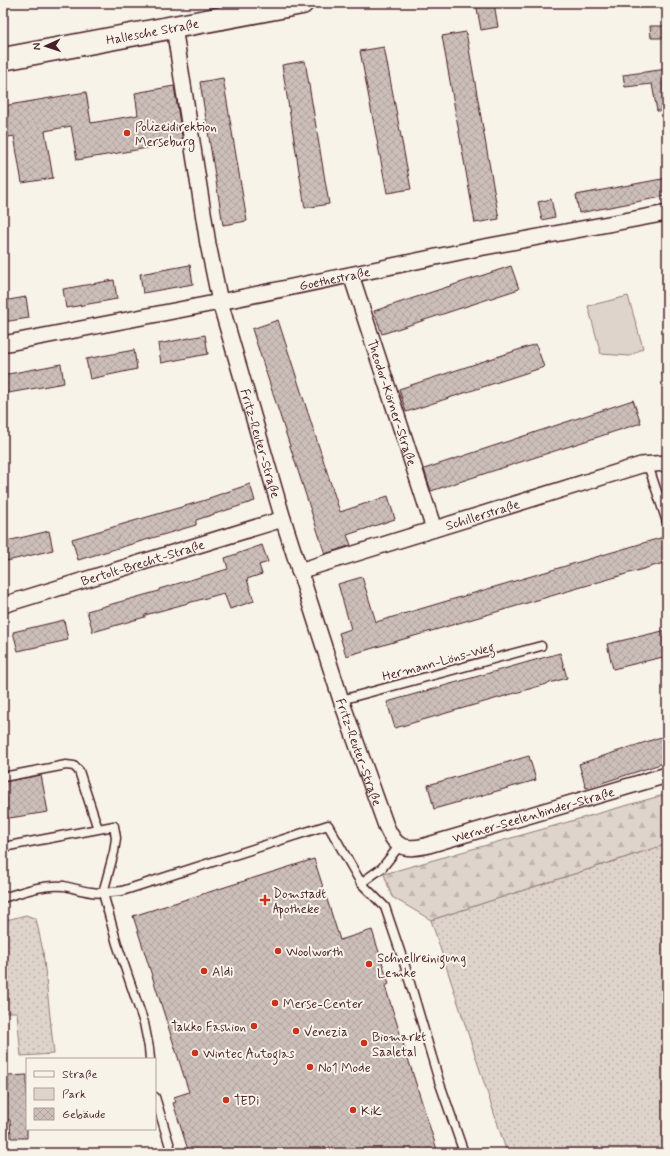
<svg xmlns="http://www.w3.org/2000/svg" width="670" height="1156" viewBox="0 0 670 1156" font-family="Mynerve,sans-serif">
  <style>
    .grass { fill: url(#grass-dots); stroke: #947a7c }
    .forest { fill: url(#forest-firs); stroke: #947a7c }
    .park { fill: #ded4cc; stroke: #947a7c }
    .building { fill: url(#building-cross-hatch); stroke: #4a1f2b }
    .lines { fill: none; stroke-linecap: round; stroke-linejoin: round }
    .lane-casing { stroke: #4a1f2b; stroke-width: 11 }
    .street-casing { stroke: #4a1f2b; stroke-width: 18 }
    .secondary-casing { stroke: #4a1f2b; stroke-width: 25 }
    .lane { stroke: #f7f3e8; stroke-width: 8 }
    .street { stroke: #f7f3e8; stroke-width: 15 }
    .secondary { stroke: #f7f3e8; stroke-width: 22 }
    .poi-dot { fill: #c8321e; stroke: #f7f3e8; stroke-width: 1.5 }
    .labels { text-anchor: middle; stroke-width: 4; stroke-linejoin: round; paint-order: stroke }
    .street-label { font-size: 13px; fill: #4a1f2b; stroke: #f7f3e8 }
    .poi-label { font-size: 13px; fill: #4a1f2b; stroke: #f7f3e8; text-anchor: start }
  </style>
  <defs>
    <pattern id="grass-dots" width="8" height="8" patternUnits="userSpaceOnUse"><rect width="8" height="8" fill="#ded4cc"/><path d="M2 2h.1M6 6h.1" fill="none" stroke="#c0b6af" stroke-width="1.8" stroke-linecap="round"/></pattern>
    <pattern id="forest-firs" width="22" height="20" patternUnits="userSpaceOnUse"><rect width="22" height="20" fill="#ded4cc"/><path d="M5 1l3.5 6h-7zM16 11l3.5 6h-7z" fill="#c0b6af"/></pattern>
    <pattern id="building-cross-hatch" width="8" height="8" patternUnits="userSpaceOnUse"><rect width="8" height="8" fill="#ccbfb9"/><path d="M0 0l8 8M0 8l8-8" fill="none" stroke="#b1a49f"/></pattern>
  </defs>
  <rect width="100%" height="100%" fill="#f7f3e8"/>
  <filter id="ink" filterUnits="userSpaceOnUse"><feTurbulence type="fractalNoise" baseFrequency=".025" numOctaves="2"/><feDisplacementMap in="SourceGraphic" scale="8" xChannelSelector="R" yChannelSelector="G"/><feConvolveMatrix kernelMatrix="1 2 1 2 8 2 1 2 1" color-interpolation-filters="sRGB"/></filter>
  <g filter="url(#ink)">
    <!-- grass -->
    <path class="grass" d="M667 844V1153H507L431 920Z
      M26 915 36 919 43 951 54 1054 21 1056 17 1012H3V921Z"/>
    <!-- forest -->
    <path class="forest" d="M667 794V844L431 920 392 897 384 874Z"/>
    <!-- park -->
    <path class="park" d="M628 296 643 348 630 356 601 354 588 306Z"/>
    <!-- building -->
    <path class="building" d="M476 3H494L498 27 481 30Z
      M650 26H667V38H651Z
      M466 32 499 219 475 223 442 36Z
      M384 47 411 189 387 193 360 51Z
      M305 61 329 204 305 208 282 65Z
      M667 69V82H663L665 111H657L652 84 625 87 623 75Z
      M223 78 247 221 223 225 200 82Z
      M174 86 183 142 77 160 71 126 45 131 53 178 22 183 14 136 3 138V106L86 92 91 123 138 115 135 93Z
      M667 178V196L579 213 576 195Z
      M551 199 555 217 542 220 538 202Z
      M190 265 193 284 143 293 140 274Z
      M511 266 519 289 382 334 374 311Z
      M114 280 117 299 66 308 63 289Z
      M26 297 29 318 3 322V301Z
      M278 320 340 512 388 496 395 519 347 535 351 545 325 554 252 329Z
      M205 335 208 354 161 363 158 344Z
      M536 344 544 367 406 412 399 389Z
      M134 350 137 369 90 379 86 359Z
      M61 364 64 383 3 394V375Z
      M633 400 641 423 431 491 424 469Z
      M250 484 255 501 196 520V525L78 560 72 539 209 499V498Z
      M49 531 53 550 3 562V542Z
      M667 536V562L346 656 339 633 351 629 338 584 362 577 376 622Z
      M262 545 268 562 259 565 262 574 247 579 254 601 230 609 224 593 145 615V617L93 632 87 611 159 591V589L228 569 225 558Z
      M64 620 68 640 18 651 13 632Z
      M667 630V656L613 669 607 644Z
      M560 653 567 678 395 728 387 702Z
      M661 737 667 755V762L586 788 579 764Z
      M529 756 536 780 434 809 428 785Z
      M41 775 48 812 3 819V782Z
      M314 859 340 940 372 930 389 984 385 986 438 1153H189L173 1103 176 1102 174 1097 189 1092 133 916Z
      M27 1075V1138H11L10 1120H3V1088H8L7 1076Z"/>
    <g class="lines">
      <!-- lane casing -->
      <g class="lane-casing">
        <path id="lane" d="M667 372V373
          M648 465 667 522
          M341 700 541 646
          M3 777 66 765 74 766 79 771 98 829
          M3 847 114 826 116 838 114 852 103 893 117 944 144 1023 149 1048 150 1059
          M361 883 382 868 400 845
          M3 898C22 892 43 884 64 886 73 888 82 891 91 892 101 894 112 892 122 891L328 825 361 883 385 907 405 966 439 1081 464 1153
          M155 1097 172 1153"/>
      </g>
      <!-- street casing -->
      <g class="street-casing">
        <g id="street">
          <path id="s1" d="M174 27 208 244 220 302 283 519 341 700 386 826C395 846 402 851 425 846L667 775"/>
          <path id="s2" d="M351 275 434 529"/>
          <path id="s3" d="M3 344 220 302 479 248 667 213"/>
          <path id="s4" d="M299 571 641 465 667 463"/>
          <path id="s5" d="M3 605 283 519"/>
        </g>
      </g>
      <!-- secondary casing -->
      <g class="secondary-casing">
        <g id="secondary">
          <path id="s6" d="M3 59 302 3"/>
        </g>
      </g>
      <!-- lane -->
      <use href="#lane" class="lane"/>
      <!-- street -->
      <use href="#street" class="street"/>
      <!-- secondary -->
      <use href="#secondary" class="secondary"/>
    </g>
  </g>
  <!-- markers -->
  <g class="poi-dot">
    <circle cx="127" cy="133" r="4"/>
    <path d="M263 894h4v4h4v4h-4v4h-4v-4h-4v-4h4z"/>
    <circle cx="278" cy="951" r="4"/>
    <circle cx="369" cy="964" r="4"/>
    <circle cx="204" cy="971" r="4"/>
    <circle cx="275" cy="1003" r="4"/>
    <circle cx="254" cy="1026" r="4"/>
    <circle cx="296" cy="1031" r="4"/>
    <circle cx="364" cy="1043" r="4"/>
    <circle cx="195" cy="1053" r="4"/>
    <circle cx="310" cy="1067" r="4"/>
    <circle cx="226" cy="1100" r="4"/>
    <circle cx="353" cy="1110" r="4"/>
  </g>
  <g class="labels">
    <!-- street labels -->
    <g class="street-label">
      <text dy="5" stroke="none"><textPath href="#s6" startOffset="152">Hallesche Straße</textPath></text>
      <text dy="5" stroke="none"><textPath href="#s3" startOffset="338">Goethestraße</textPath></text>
      <text dy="5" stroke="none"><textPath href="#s2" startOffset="134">Theodor-Körner-Straße</textPath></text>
      <text dy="5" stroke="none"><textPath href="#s1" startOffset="426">Fritz-Reuter-Straße</textPath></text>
      <text dy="5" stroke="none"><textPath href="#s4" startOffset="192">Schillerstraße</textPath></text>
      <text dy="5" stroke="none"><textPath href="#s5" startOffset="146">Bertolt-Brecht-Straße</textPath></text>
      <text transform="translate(438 661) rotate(-15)" y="5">Hermann-Löns-Weg</text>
      <text dy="5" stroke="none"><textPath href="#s1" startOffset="750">Fritz-Reuter-Straße</textPath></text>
      <text dy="5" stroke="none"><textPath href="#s1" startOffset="991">Werner-Seelenbinder-Straße</textPath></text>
    </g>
    <!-- poi labels -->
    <g class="poi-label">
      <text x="135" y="131">Polizeidirektion<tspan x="135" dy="15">Merseburg</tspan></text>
      <text x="273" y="898">Domstadt<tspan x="273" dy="15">Apotheke</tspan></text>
      <text x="286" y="956">Woolworth</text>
      <text x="377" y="962">Schnellreinigung<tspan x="377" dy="15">Lemke</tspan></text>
      <text x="212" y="976">Aldi</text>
      <text x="283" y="1008">Merse-Center</text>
      <text x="246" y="1031" text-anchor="end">Takko Fashion</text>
      <text x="304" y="1036">Venezia</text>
      <text x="372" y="1041">Biomarkt<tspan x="372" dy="15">Saaletal</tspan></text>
      <text x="203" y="1058">Wintec Autoglas</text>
      <text x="318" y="1072">No1 Mode</text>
      <text x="234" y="1105">TEDi</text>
      <text x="361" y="1115">KiK</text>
    </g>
  </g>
  <!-- margin -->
  <rect width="670" height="1156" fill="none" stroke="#f7f3e8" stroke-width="16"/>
  <rect x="8" y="8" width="654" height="1140" fill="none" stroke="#4a1f2b" stroke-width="1.5" filter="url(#ink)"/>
  <!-- legend -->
  <rect x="26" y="1058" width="130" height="72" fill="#f7f3e8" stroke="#b29e9c"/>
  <rect x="34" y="1071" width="20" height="6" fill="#f7f3e8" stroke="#b29e9c"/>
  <text x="62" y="1078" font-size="12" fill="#4a1f2b">Straße</text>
  <rect x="34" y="1088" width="20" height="12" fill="#ded4cc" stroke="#b29e9c"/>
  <text x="62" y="1098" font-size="12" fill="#4a1f2b">Park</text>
  <rect x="34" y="1108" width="20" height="12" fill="url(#building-cross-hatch)" stroke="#b29e9c"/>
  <text x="62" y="1118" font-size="12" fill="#4a1f2b">Gebäude</text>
  <!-- north arrow -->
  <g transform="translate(46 46) rotate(267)" stroke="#f7f3e8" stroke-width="3" paint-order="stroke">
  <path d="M0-3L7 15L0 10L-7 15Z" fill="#4a1f2b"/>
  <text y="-6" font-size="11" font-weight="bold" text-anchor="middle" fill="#4a1f2b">N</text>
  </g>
</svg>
